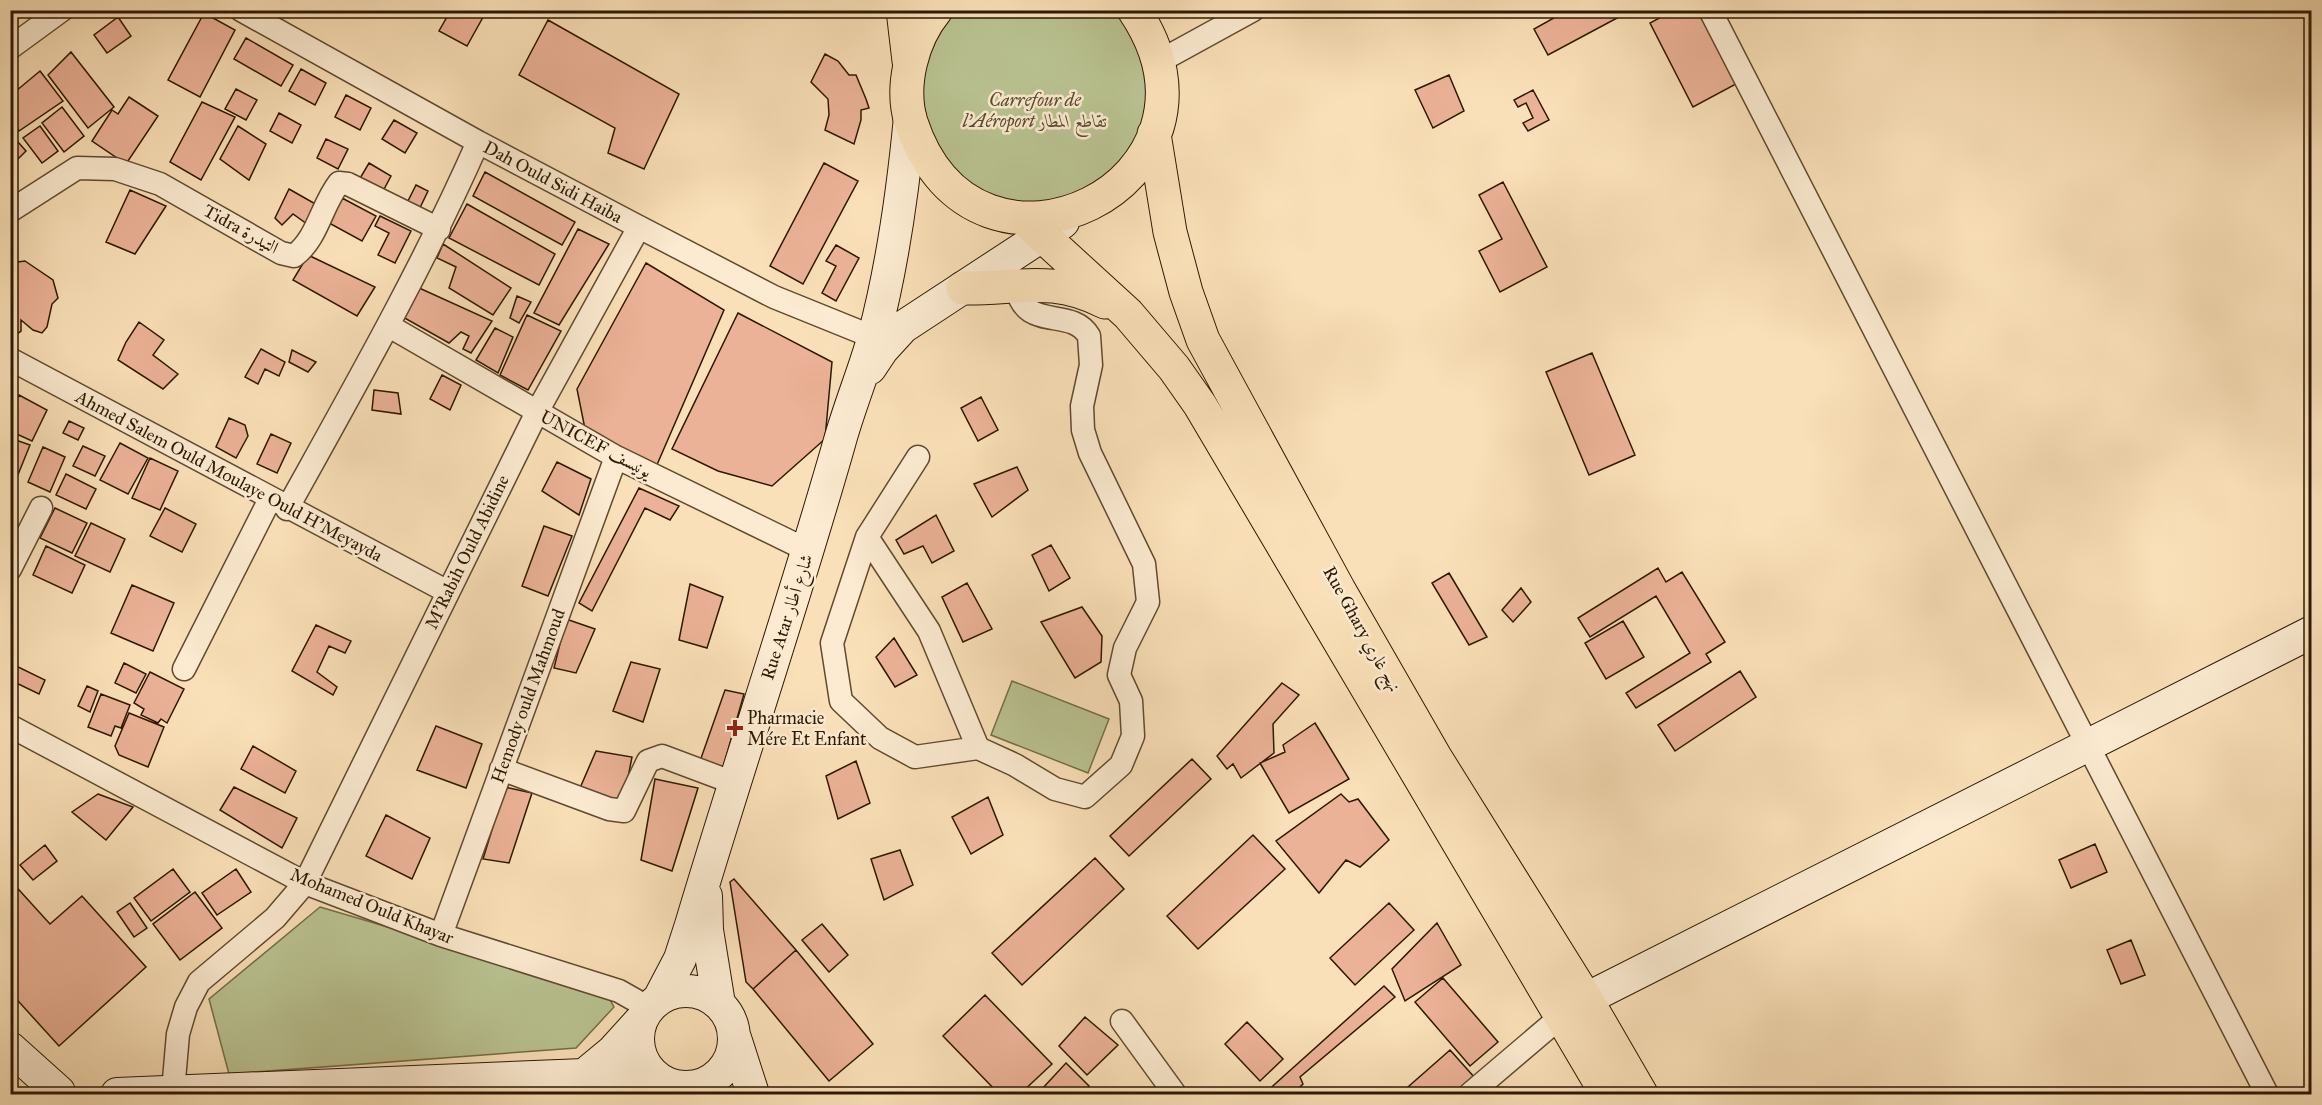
<svg xmlns="http://www.w3.org/2000/svg" width="2322" height="1105" viewBox="0 0 2322 1105" font-family="'IM FELL Great Primer',Amiri,serif">
  <style>
    .green { fill: #bac392; stroke: #736e49; stroke-width: 1.5 }
    .building { fill: #ecb297; stroke: #2c1800; stroke-width: 1.5 }
    .lines { fill: none; stroke-linecap: round; stroke-linejoin: round }
    .street-casing { stroke: #604a2e; stroke-width: 25 }
    .secondary-casing { stroke: #2c1800; stroke-width: 34 }
    .highway-casing { stroke: #2c1800; stroke-width: 35 }
    .street { stroke: #fcebd1; stroke-width: 22 }
    .secondary { stroke: #fcebd1; stroke-width: 32 }
    .highway { stroke: #fae0b8; stroke-width: 33 }
    .poi-dot { fill: #8f2418; stroke: #fcebd1; stroke-width: 2 }
    .labels { text-anchor: middle; stroke-width: 5; stroke-linejoin: round; paint-order: stroke }
    .park-label { font-size: 18px; font-style: italic; fill: #574b2c; stroke: #fcebd1 }
    .street-label { font-size: 18px; fill: #2c1800; stroke: #fcebd1 }
    .poi-label { font-size: 18px; fill: #2c1800; stroke: #fcebd1; text-anchor: start }
  </style>
  <rect width="100%" height="100%" fill="#fae0b8"/>
  <filter id="stains"><feTurbulence type="fractalNoise" baseFrequency=".00333" numOctaves="4"/><feColorMatrix values="0 0 0 0 .2 0 0 0 0 .09 0 0 0 0 .02 0 0 0 .5 -.17"/></filter>
  <radialGradient id="worn" r=".72"><stop offset=".6" stop-color="#630" stop-opacity="0"/><stop offset="1" stop-color="#630" stop-opacity=".3"/></radialGradient>
  <!-- green -->
  <path class="green" d="M953 11H1118L1151 77 1138 149 1086 199 1014 210 950 175 919 110 920 73 932 39Z
    M1012 681 1109 719 1088 773 991 735Z
    M320 907 605 991 614 1007 576 1048 229 1074 209 999Z"/>
  <!-- building -->
  <path class="building" d="M451 10H487L467 46 439 31Z
    M1568 10H1632L1548 55 1534 29Z
    M1674 10H1698L1736 84 1693 107 1650 23Z
    M204 13 235 30 200 97 168 80Z
    M118 17 131 36 107 53 94 35Z
    M548 20 679 94 644 169 608 153 615 128 519 75Z
    M246 38 293 65 281 86 234 59Z
    M71 52 114 107 88 128 48 75Z
    M825 54 838 61 849 75H856L866 99 869 108 861 110V120L854 144 825 130 829 115 828 99 811 82Z
    M301 69 326 83 315 105 289 91Z
    M40 71 63 101 19 131 10 118V96Z
    M1449 75 1464 111 1433 128 1415 90Z
    M236 89 257 100 246 120 225 109Z
    M1533 90 1549 120 1528 131 1523 123 1533 118 1526 103 1518 107 1514 100Z
    M346 95 371 108 360 130 335 117Z
    M129 97 158 116 126 164 92 141 112 110 118 114Z
    M202 102 235 117 201 180 170 162Z
    M62 107 84 136 64 152 42 123Z
    M279 113 301 125 292 143 270 131Z
    M394 120 417 133 405 153 382 139Z
    M40 126 58 151 42 163 23 138Z
    M238 126 266 144 249 180 220 159Z
    M10 133 26 151 17 160 10 153Z
    M326 139 348 149 338 169 317 158Z
    M369 163 391 176 382 193 359 180Z
    M824 163 858 181 803 284 770 266Z
    M485 172 575 222 562 245 473 196Z
    M1503 182 1547 267 1500 292 1479 251 1502 239 1479 195Z
    M416 185 428 191 417 214 405 207Z
    M289 189 319 206 307 224 293 214 282 225 275 218Z
    M130 190 166 206 135 254 106 242Z
    M342 198 376 216 362 241 329 223Z
    M467 204 555 254 539 285 449 238Z
    M380 216 411 231 395 263 378 255 389 233 375 226Z
    M578 229 609 244 559 325 534 313Z
    M443 244 511 288 493 315 449 288 456 267 437 258Z
    M836 245 859 258 836 301 822 293 836 266 826 261Z
    M308 255 375 287 357 316 293 280Z
    M25 261 53 280 58 298 52 304 47 327 42 333 33 330 21 320V331L10 339V263Z
    M646 263 724 310 656 467 586 434 577 389Z
    M417 287 492 321 471 353 463 349 469 336 461 332 449 343 401 316Z
    M517 296 531 302 519 323 510 318Z
    M738 313 832 362 825 439 772 486 718 471 672 449Z
    M527 315 561 331 528 390 500 375Z
    M139 322 164 340 153 355 178 374 163 389 118 360 126 342Z
    M495 328 513 337 498 373 476 360Z
    M261 349 285 362 279 376 265 369 258 384 245 377Z
    M292 350 316 362 308 372 289 362Z
    M1592 353 1635 455 1589 475 1546 372Z
    M442 375 461 385 450 410 430 399Z
    M374 390 398 393 401 414 372 410Z
    M19 395 47 410 32 441 10 431V412Z
    M981 397 998 430 978 441 961 408Z
    M229 418 245 425 248 436 236 458 216 447Z
    M69 421 84 428 78 440 63 433Z
    M271 434 291 443 277 473 257 464Z
    M10 438 30 445 17 477 10 475Z
    M120 443 148 458 128 494 100 480Z
    M83 446 105 456 95 476 73 466Z
    M43 447 65 457 50 492 28 482Z
    M150 458 178 471 160 510 132 498Z
    M557 462 591 479 579 515 542 491Z
    M1017 467 1028 490 992 517 974 484Z
    M66 474 96 489 86 509 56 495Z
    M639 488 679 506 670 520 645 508 592 611 579 603Z
    M55 508 87 523 72 553 40 538Z
    M165 508 196 524 182 552 150 536Z
    M936 515 954 551 932 563 923 546 904 554 896 540Z
    M91 523 125 539 110 572 75 556Z
    M544 526 572 536 548 596 522 586Z
    M1051 545 1070 578 1049 591 1032 555Z
    M46 546 85 565 72 593 33 575Z
    M1658 568 1666 582 1682 572 1725 642 1706 654 1711 662 1636 708 1626 693 1690 653 1656 596 1590 637 1578 618Z
    M1449 573 1487 637 1469 645 1432 583Z
    M967 583 992 629 963 642 942 597Z
    M690 584 723 597 707 648 679 640Z
    M132 585 174 603 153 651 111 633Z
    M1521 588 1531 602 1513 622 1502 610Z
    M1082 607 1102 636 1101 662 1075 678 1041 622Z
    M566 619 595 629 576 673 554 668Z
    M1623 621 1644 657 1606 679 1585 643Z
    M316 625 351 641 345 653 329 646 317 672 337 687 333 695 292 671Z
    M894 638 917 675 895 687 876 657Z
    M631 662 660 669 643 722 613 711Z
    M10 663 45 680 39 694 10 680Z
    M124 663 146 674 136 693 115 683Z
    M1740 671 1756 697 1675 751 1658 725Z
    M150 672 184 689 167 723 161 719 158 723 141 715 144 709 134 703Z
    M1282 683 1299 695 1273 724 1274 753 1241 778 1233 764 1227 769 1217 756Z
    M87 686 98 691 90 712 78 706Z
    M725 690 744 694 722 771 700 761Z
    M101 694 130 705 121 728 115 726 111 736 88 727Z
    M129 713 164 727 148 767 119 755 115 746Z
    M1315 723 1349 779 1289 813 1260 763 1285 752 1283 745Z
    M436 726 482 744 466 788 417 770Z
    M253 746 296 771 285 793 241 769Z
    M596 751 632 757 623 803 580 788Z
    M1192 759 1211 779 1129 856 1110 836Z
    M856 761 870 803 838 819 826 776Z
    M655 779 698 788 672 871 641 860Z
    M234 787 297 818 282 848 220 810Z
    M505 787 532 793 509 863 483 859Z
    M98 794 133 807 106 840 72 812Z
    M1341 794 1349 802 1358 799 1389 840 1360 867 1346 860 1319 893 1276 841Z
    M988 797 1003 835 971 854 952 817Z
    M386 815 430 838 412 879 366 856Z
    M1253 835 1285 869 1198 949 1167 916Z
    M2095 844 2107 872 2071 888 2059 860Z
    M45 845 57 861 33 880 20 865Z
    M900 850 913 885 884 900 871 859Z
    M1095 858 1124 889 1022 985 992 953Z
    M173 869 190 892 151 921 134 898Z
    M236 869 251 892 217 915 202 893Z
    M734 879 796 950 753 989 746 982 730 882Z
    M10 880 50 924 82 896 146 967 59 1046 10 992Z
    M195 892 222 928 180 960 153 924Z
    M130 903 147 928 134 937 117 912Z
    M1389 903 1414 930 1355 985 1330 958Z
    M1437 923 1461 965 1405 1001 1392 969Z
    M822 924 848 955 829 972 802 940Z
    M2131 940 2145 975 2121 984 2107 950Z
    M796 950 873 1044 829 1081 753 989Z
    M1443 978 1498 1042 1470 1066 1415 1002Z
    M1384 986 1395 997 1300 1077 1303 1084 1293 1094H1264Z
    M985 995 1052 1064 1020 1094H999L943 1036Z
    M1085 1017 1118 1045 1087 1075 1059 1046Z
    M1247 1022 1283 1059 1260 1081 1225 1044Z
    M1450 1050 1475 1078 1455 1094H1400Z
    M1066 1063 1089 1086 1080 1094H1045L1041 1090Z"/>
  <g class="lines">
    <!-- street casing -->
    <g class="street-casing">
      <path id="street" d="M241 10 478 142 639 227 774 297 873 337
        M1710 10 2267 1094
        M10 48 62 10
        M1160 61 1253 10
        M10 211 77 168 115 169 160 184 281 253 294 256C318 238 321 206 339 183L348 184 439 229
        M389 326 616 457 809 551
        M10 359 448 592
        M918 457 867 537 832 643 841 701 880 738 915 757 978 748 1015 765 1055 789 1085 797 1121 765 1133 736 1131 701 1119 675 1125 648 1148 602 1144 564 1090 453 1083 430 1082 406 1091 365 1089 336C1070 305 1024 334 1016 285
        M287 509C354 388 422 269 478 142
        M867 537 929 631 978 748
        M10 569 41 508
        M184 669 270 499
        M10 726 305 883 441 935 619 991 649 1008
        M501 769 609 809 624 811 648 761 662 756 734 783
        M441 935 616 457
        M1122 1021 1175 1094
        M173 1091 178 1034 186 1007 199 982 275 918 305 883 537 412 639 227
        M1470 1094 1571 1008"/>
    </g>
    <!-- secondary casing -->
    <g class="secondary-casing">
      <path id="secondary" d="M870 368 882 350 903 327 1063 222
        M706 896 707 930 719 1004
        M638 1039a48 48 0 1 1 96 0a48 48 0 1 1-96 0Z
        M659 999 680 959 691 925C739 764 793 605 839 444 849 407 864 372 874 336 893 264 903 191 910 117
        M1586 999 2312 632
        M734 1035 753 1094
        M10 1048 59 1092
        M584 1075 613 1051 642 1019
        M117 1094 584 1075H619L666 1083"/>
    </g>
    <!-- highway casing -->
    <g class="highway-casing">
      <path id="highway" d="M903 10 909 61
        M936 10C912 39 900 86 911 122 975 317 1250 182 1134 10
        M1154 134 1170 232 1186 292 1203 340 1339 590 1435 757 1586 999 1641 1094
        M1023 218 1128 314 1174 368 1200 405 1607 1094
        M963 288C1018 289 1052 275 1105 302"/>
    </g>
    <!-- street -->
    <use href="#street" class="street"/>
    <!-- secondary -->
    <use href="#secondary" class="secondary"/>
    <!-- highway -->
    <use href="#highway" class="highway"/>
  </g>
  <!-- markers -->
  <path class="poi-dot" d="M732 719h6v6h6v6h-6v6h-6v-6h-6v-6h6z"/>
  <g class="labels">
    <!-- park labels -->
    <g class="park-label">
      <text x="1035" y="106">Carrefour de<tspan x="1035" dy="21">l'Aéroport تقاطع المطار</tspan></text>
    </g>
    <!-- street labels -->
    <g class="street-label">
      <text transform="translate(553 182) rotate(28)" y="6">Dah Ould Sidi Haiba</text>
      <text transform="translate(241 229) rotate(29)" y="6">Tidra التيدرة</text>
      <text transform="translate(596 444) rotate(28)" y="6">UNICEF يونيسف</text>
      <text transform="translate(229 476) rotate(28)" y="6">Ahmed Salem Ould Moulaye Ould H'Meyayda</text>
      <text transform="translate(467 552) rotate(-64)" y="6">M'Rabih Ould Abidine</text>
      <text transform="translate(787 617) rotate(-72)" y="6">Rue Atar شارع أطار</text>
      <text transform="translate(1362 629) rotate(61)" y="6">Rue Ghary نهج غاري</text>
      <text transform="translate(528 696) rotate(-70)" y="6">Hemody ould Mahmoud</text>
      <text transform="translate(372 906) rotate(22)" y="6">Mohamed Ould Khayar</text>
    </g>
    <!-- poi labels -->
    <g class="poi-label">
      <text x="747" y="724">Pharmacie<tspan x="747" dy="21">Mére Et Enfant</tspan></text>
    </g>
  </g>
  <!-- margin -->
  <rect width="2322" height="1105" fill="none" stroke="#fae0b8" stroke-width="36"/>
  <rect x="12" y="12" width="2298" height="1081" fill="none" stroke="#2c1800" stroke-width="3"/>
  <rect x="18" y="18" width="2286" height="1069" fill="none" stroke="#2c1800" stroke-width="1.5"/>
  <rect width="100%" height="100%" filter="url(#stains)"/>
  <rect width="100%" height="100%" fill="url(#worn)"/>
</svg>
